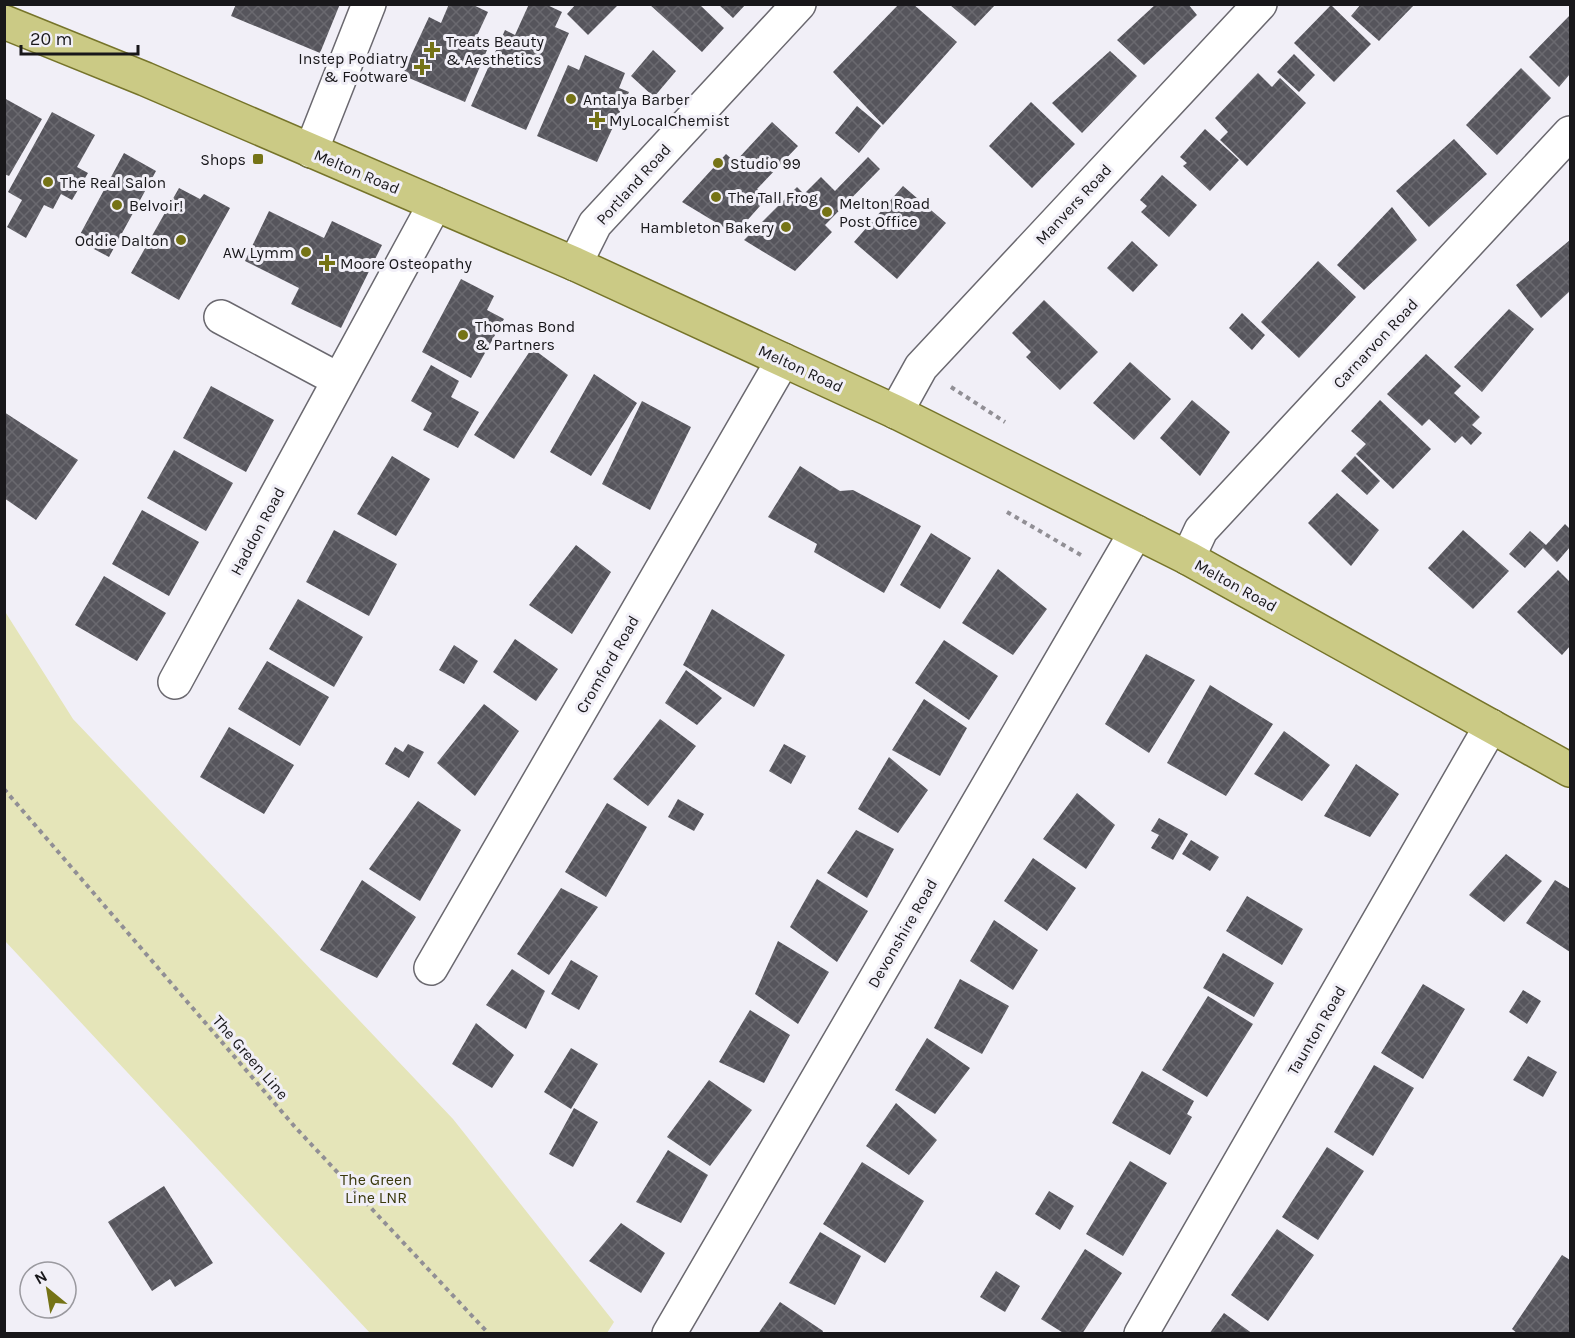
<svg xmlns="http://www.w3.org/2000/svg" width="1575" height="1338" viewBox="0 0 1575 1338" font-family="Karla,sans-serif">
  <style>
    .green { fill: #e5e5b9 }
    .building { fill: url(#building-cross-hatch) }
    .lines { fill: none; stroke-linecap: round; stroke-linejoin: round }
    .minor-casing { stroke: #6a686f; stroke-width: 36 }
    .major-casing { stroke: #76742a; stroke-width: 36 }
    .path { stroke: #918f95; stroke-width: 4; stroke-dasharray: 4.5 4.5; stroke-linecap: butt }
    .minor { stroke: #fff; stroke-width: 33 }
    .major { stroke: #cbca85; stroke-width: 33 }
    .poi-dot { fill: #757316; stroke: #f1eff7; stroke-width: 2 }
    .labels { text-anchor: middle; stroke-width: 6; stroke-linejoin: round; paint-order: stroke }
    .poi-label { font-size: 16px; fill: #18171a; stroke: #f1eff7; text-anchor: start }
    .street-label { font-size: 16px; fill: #18171a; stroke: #f1eff7 }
    .park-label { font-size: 16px; fill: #3a390d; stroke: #f1eff7 }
  </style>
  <defs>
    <pattern id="building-cross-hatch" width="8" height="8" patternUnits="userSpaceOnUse" patternTransform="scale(1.5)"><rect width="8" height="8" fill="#56555c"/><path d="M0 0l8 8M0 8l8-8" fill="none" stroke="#6a696f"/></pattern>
  </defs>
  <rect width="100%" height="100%" fill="#f1eff7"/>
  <!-- green -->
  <path class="green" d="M4 610 73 719 453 1119 614 1322 607 1333H370L5 941Z"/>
  <!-- building -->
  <path class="building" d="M236 4H340L320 53 231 16Z
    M449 4H471L488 12 473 44 487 50 465 102 402 75 429 17 441 23Z
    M529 4H545L562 12 555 27 569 33 526 130 471 106 505 30 515 35Z
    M576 4H619L588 35 567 14Z
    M649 4H699L724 28 702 52Z
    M718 4H746L733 18Z
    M899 4H913L957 42 883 125 833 72Z
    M1156 4H1188L1197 15 1144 65 1117 40Z
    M1361 4H1415L1379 41 1351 16Z
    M950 5H995L975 26Z
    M1331 5 1371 44 1334 82 1294 43Z
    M1570 15V74L1559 87 1529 57Z
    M653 50 676 71 654 97 631 76Z
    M1110 51 1137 76 1082 133 1052 103Z
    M1294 54 1315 75 1299 92 1277 72Z
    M585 55 625 73 619 88 629 92 597 162 537 136 568 65 579 70Z
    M1521 68 1551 98 1497 155 1466 125Z
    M1258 73 1272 87 1280 78 1306 103 1247 166 1220 140 1228 132 1215 118Z
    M4 98 42 119 9 176 4 174Z
    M1031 102 1075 144 1032 188 989 146Z
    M857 106 881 126 859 153 835 133Z
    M52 112 95 135 77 167 88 173 72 200 61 194 53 209 44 205 26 238 7 227 22 200 8 192Z
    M772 122 798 146 757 189 767 198 735 234 682 202 726 154 735 162Z
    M1205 129 1239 160 1210 191 1183 166 1187 163 1180 157Z
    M1454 139 1487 174 1429 227 1396 191Z
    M124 153 156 171 109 257 77 240Z
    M868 157 880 169 825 225 832 232 795 271 744 240 797 187 804 194 821 177 835 191Z
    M1162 175 1197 205 1169 237 1141 212 1147 206 1140 200Z
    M903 186 946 223 897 279 854 242Z
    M179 188 200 199 204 194 230 208 179 300 131 273Z
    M1392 207 1417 240 1364 290 1337 265Z
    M269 211 324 238 332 221 382 245 341 328 291 304 299 288 245 261Z
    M1570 240V291L1541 318 1516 285Z
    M1132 241 1158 265 1133 292 1107 268Z
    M1318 261 1356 297 1299 358 1261 322Z
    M461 279 494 296 487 310 504 319 471 378 422 352Z
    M1044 300 1098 352 1060 390 1026 357 1031 352 1012 333Z
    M1509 309 1534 329 1482 392 1454 367Z
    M1242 313 1265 335 1252 350 1229 328Z
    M532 348 568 375 514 459 474 435Z
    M1426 354 1461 386 1454 393 1480 417 1472 425 1482 433 1471 445 1462 436 1455 443 1429 419 1422 426 1387 394Z
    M1130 362 1171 399 1134 440 1093 403Z
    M431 365 459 381 451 397 479 412 458 448 423 430 432 413 411 401Z
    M594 374 637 403 591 476 550 452Z
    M211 386 274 420 246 472 183 438Z
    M1192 400 1230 432 1200 476 1160 438Z
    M1380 400 1431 449 1393 489 1356 454 1366 444 1351 431Z
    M642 401 691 427 650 510 602 484Z
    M4 412 78 460 36 520 4 498Z
    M174 450 233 483 206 531 147 498Z
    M392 456 430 479 396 536 357 514Z
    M1355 456 1380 481 1367 495 1341 471Z
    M800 466 840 491 853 490 921 526 884 593 814 552 817 544 768 517Z
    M1337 493 1379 530 1351 566 1308 523Z
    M142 510 199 542 169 596 112 564Z
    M1565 524 1570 529V547L1557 562 1543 548 1525 568 1509 554 1530 531 1546 545Z
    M334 530 397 564 369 616 306 582Z
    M1463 530 1509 571 1473 609 1428 568Z
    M931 533 971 558 940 609 900 585Z
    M576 545 611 572 572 634 529 605Z
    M998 569 1047 609 1013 655 962 623Z
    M1558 570 1570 582V646L1562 655 1517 612Z
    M104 576 166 613 137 661 75 625Z
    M298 599 363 637 334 687 269 649Z
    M712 609 785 655 754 707 683 665Z
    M515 639 558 669 536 701 493 672Z
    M944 640 998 676 969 720 915 683Z
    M454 645 478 661 464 684 439 670Z
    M1146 654 1195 680 1149 753 1105 724Z
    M267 661 329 697 300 746 238 709Z
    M686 670 722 698 697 725 665 703Z
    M1210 685 1273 724 1226 796 1167 763Z
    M924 699 967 728 940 776 892 750Z
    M484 704 519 731 475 796 437 763Z
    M660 719 696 746 648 806 613 779Z
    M229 727 294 765 264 814 200 777Z
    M1284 731 1330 765 1302 801 1254 774Z
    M408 744 424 752 409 778 385 764 395 747 403 752Z
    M784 744 806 756 791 784 769 771Z
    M889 757 928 790 898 833 858 809Z
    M1356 764 1399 794 1370 837 1324 816Z
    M1077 793 1115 825 1086 869 1043 839Z
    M678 799 704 814 694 831 668 817Z
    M418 801 461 830 420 901 369 869Z
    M607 803 647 827 606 897 565 872Z
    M1159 818 1188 834 1173 860 1151 848 1159 835 1151 831Z
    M856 830 894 849 867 898 827 873Z
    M1191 840 1219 857 1210 871 1182 854Z
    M1506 854 1542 881 1504 922 1469 895Z
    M1033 858 1076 888 1047 931 1004 901Z
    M817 879 868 911 837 962 790 927Z
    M362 880 416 917 377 978 320 950Z
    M1555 880 1570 889V952L1526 923Z
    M561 888 598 907 549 975 517 954Z
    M1247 896 1303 929 1282 965 1226 931Z
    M994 920 1038 950 1013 990 970 961Z
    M778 941 829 972 798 1024 755 994Z
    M1223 953 1274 983 1254 1017 1203 988Z
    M571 960 598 976 579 1010 551 994Z
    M512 969 545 991 526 1029 486 1005Z
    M960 979 1009 1006 982 1054 934 1028Z
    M1423 984 1465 1009 1423 1079 1381 1053Z
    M1523 990 1541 1001 1527 1024 1509 1012Z
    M1208 996 1253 1024 1207 1097 1162 1070Z
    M750 1010 790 1035 764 1083 719 1062Z
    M476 1023 514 1055 492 1088 452 1064Z
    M927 1038 970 1068 935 1114 895 1090Z
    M571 1048 598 1064 571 1109 544 1092Z
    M1528 1056 1557 1072 1543 1097 1513 1080Z
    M1374 1065 1414 1088 1373 1156 1334 1132Z
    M1142 1071 1194 1101 1187 1114 1192 1117 1170 1155 1112 1123Z
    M709 1080 752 1110 710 1166 667 1137Z
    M896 1103 937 1140 909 1175 866 1146Z
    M574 1108 598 1122 573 1167 549 1154Z
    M1327 1147 1364 1171 1318 1240 1282 1217Z
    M668 1150 708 1175 681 1223 636 1202Z
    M1130 1161 1167 1183 1123 1256 1086 1234Z
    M862 1162 924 1201 885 1263 823 1224Z
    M164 1186 213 1263 175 1287 170 1279 152 1291 108 1222Z
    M1049 1191 1074 1206 1060 1230 1035 1214Z
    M621 1223 665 1253 641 1293 589 1261Z
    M1277 1229 1314 1255 1268 1321 1231 1295Z
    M820 1232 861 1256 835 1305 789 1283Z
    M1085 1249 1122 1273 1082 1334H1065L1041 1319Z
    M1562 1255 1570 1260V1334H1518L1512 1329Z
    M996 1271 1020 1286 1005 1312 980 1297Z
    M780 1302 823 1331 822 1334H758Z
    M1224 1313 1253 1334H1209Z"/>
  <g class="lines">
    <!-- minor casing -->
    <g class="minor-casing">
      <path id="minor" d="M311 151 369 4
        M575 264 595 224 799 4
        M221 317 339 380
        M896 412 921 367 1260 4
        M1188 558 1201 530 1570 133
        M175 682 435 204
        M431 968 783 360
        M669 1334 1136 532
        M1141 1334 1491 726"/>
    </g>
    <!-- major casing -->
    <g class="major-casing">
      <path id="major" d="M4 22 145 79 575 264 896 412 1188 558 1570 770"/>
    </g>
    <!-- path -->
    <path class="path" d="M951 387 1005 422
      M1007 512 1081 555
      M4 789 295 1127 489 1334"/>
    <!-- minor -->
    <use href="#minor" class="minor"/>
    <!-- major -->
    <use href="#major" class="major"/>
  </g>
  <!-- markers -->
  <g class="poi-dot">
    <path d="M429 41h6v6h6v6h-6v6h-6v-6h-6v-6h6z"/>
    <path d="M419 58h6v6h6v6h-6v6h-6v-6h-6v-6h6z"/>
    <circle cx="571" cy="99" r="6"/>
    <path d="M594 111h6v6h6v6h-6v6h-6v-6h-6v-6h6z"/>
    <rect x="252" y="153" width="12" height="12" rx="3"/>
    <circle cx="718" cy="163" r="6"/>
    <circle cx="48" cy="182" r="6"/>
    <circle cx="716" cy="197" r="6"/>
    <circle cx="117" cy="205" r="6"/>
    <circle cx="827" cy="212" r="6"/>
    <circle cx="786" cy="227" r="6"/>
    <circle cx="181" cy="240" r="6"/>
    <circle cx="306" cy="252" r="6"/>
    <path d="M324 254h6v6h6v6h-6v6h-6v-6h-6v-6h6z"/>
    <circle cx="463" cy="335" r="6"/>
  </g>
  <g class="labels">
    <!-- poi labels -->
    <g class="poi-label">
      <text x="446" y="47">Treats Beauty<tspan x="446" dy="18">&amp; Aesthetics</tspan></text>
      <text x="408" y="64" text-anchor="end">Instep Podiatry<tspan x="408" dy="18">&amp; Footware</tspan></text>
      <text x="583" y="105">Antalya Barber</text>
      <text x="609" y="126">MyLocalChemist</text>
      <text x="246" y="165" text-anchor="end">Shops</text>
      <text x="730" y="169">Studio 99</text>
      <text x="60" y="188">The Real Salon</text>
      <text x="728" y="203">The Tall Frog</text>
      <text x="839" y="209">Melton Road<tspan x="839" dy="18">Post Office</tspan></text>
      <text x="129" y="211">Belvoir!</text>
      <text x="774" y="233" text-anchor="end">Hambleton Bakery</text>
      <text x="169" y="246" text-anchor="end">Oddie Dalton</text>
      <text x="294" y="258" text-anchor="end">AW Lymm</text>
      <text x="340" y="269">Moore Osteopathy</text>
      <text x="475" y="332">Thomas Bond<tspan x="475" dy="18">&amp; Partners</tspan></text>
    </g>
    <!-- street labels -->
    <g class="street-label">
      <text transform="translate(357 171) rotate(23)" y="6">Melton Road</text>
      <text transform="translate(633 184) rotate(-48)" y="6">Portland Road</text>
      <text transform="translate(1073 204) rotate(-47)" y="6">Manvers Road</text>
      <text transform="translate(1375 343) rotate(-47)" y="6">Carnarvon Road</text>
      <text transform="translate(801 368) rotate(25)" y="6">Melton Road</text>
      <text transform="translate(257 531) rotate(-62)" y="6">Haddon Road</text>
      <text transform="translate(1236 585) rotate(29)" y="6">Melton Road</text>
      <text transform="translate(607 664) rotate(-60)" y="6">Cromford Road</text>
      <text transform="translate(902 933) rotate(-60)" y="6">Devonshire Road</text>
      <text transform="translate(1316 1030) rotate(-60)" y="6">Taunton Road</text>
      <text transform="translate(251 1057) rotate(49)" y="6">The Green Line</text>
    </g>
    <!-- park labels -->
    <g class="park-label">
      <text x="376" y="1185">The Green<tspan x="376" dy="18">Line LNR</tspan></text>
    </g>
  </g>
  <!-- border -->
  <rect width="1575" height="1338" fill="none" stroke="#18171a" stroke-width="12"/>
  <!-- north arrow -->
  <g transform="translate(48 1290) rotate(330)"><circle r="28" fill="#f1eff7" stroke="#9a999f" stroke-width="1.5"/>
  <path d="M0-4.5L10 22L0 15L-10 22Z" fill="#757316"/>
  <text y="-9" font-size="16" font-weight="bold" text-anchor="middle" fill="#18171a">N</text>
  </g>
  <!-- scale -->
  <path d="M21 45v9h117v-9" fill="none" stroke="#18171a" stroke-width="3"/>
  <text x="30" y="45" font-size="18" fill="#18171a" stroke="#f1eff7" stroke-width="4.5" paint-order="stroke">20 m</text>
</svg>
